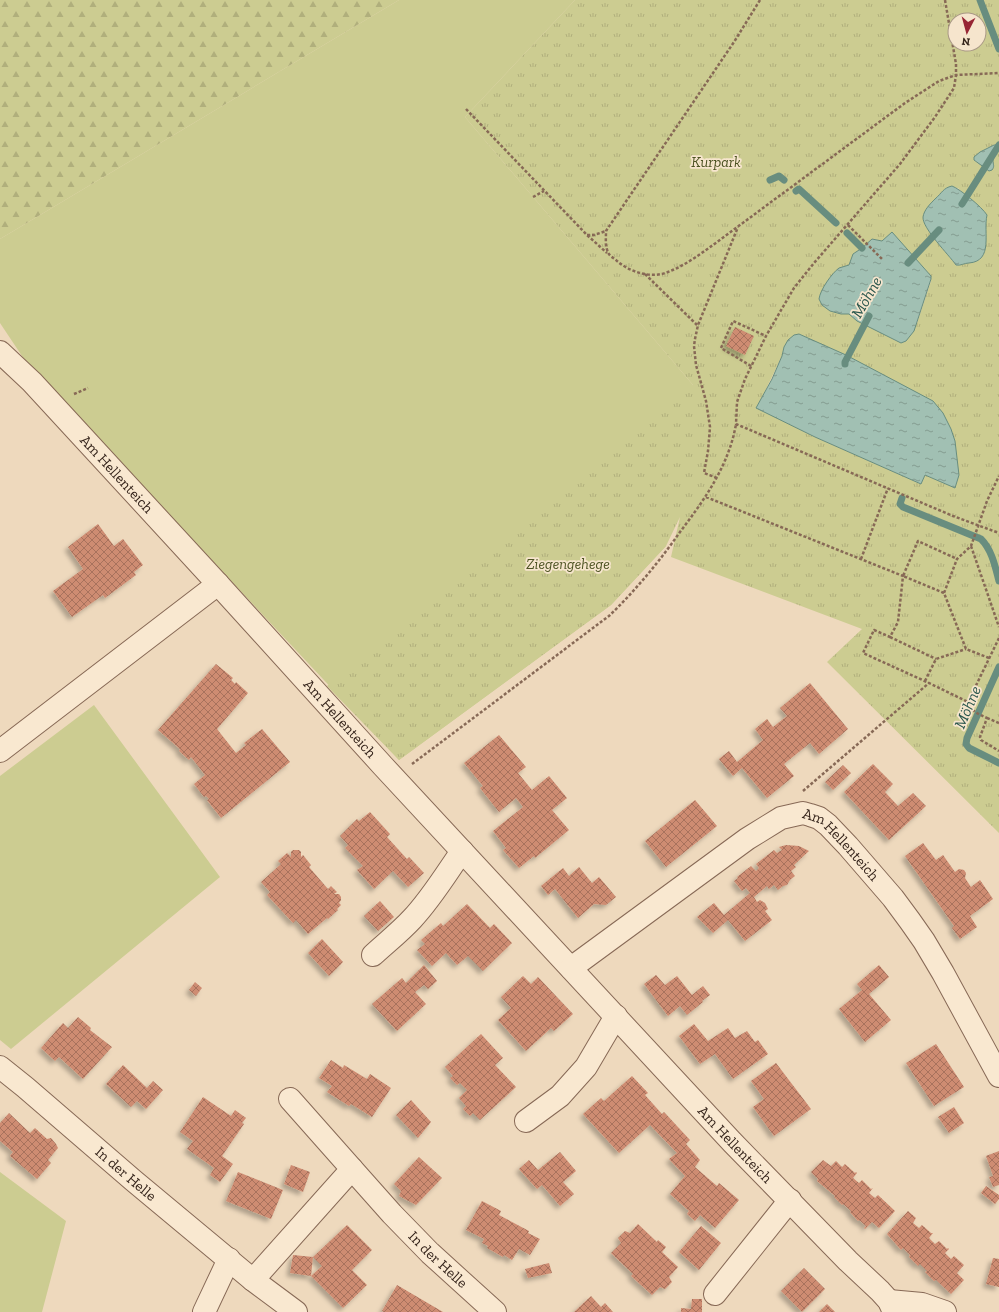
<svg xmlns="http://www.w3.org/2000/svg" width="999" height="1312" viewBox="0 0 999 1312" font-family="'Zilla Slab',serif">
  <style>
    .green { fill: #cccc91 }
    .forest { fill: url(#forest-firs) }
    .park { fill: url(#park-tufts); fill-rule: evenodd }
    .water { fill: url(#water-ripples); stroke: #688d7f }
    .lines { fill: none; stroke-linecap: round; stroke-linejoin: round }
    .stream { stroke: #688d7f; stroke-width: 7 }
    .building { fill: url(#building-cross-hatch); fill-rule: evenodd; filter: url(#shadow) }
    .street-casing { stroke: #876956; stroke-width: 24 }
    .path { stroke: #876956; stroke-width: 2.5; stroke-dasharray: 3 2; stroke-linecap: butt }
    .street { stroke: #f9e8d0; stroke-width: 22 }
    .labels { text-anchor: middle; stroke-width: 3.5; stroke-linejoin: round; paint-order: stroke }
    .park-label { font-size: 15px; font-style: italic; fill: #4c5221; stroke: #f6e5cd }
    .street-label { font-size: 15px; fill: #35241b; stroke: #f6e5cd }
    .water-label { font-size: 16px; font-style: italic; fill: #2a564d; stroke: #f6e5cd }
  </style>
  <defs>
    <pattern id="forest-firs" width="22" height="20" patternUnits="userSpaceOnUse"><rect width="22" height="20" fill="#cccc91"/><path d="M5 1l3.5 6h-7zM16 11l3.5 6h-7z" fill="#b0af7c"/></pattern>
    <pattern id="park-tufts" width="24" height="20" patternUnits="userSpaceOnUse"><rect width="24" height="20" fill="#cccc91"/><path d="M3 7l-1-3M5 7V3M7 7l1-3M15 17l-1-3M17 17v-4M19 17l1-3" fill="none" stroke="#b0af7c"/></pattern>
    <pattern id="water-ripples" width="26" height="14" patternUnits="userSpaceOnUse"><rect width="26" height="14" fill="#a1c0b3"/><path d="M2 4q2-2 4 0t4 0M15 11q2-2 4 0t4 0" fill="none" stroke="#849c91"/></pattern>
    <pattern id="building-cross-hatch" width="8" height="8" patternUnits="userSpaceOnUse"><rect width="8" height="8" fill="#ce8c72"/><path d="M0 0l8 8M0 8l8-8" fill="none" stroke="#a8725d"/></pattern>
    <filter id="shadow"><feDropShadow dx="-3.5" dy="3.5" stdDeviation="2" flood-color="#0004"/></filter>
  </defs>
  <rect width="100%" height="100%" fill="#eed9bd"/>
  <!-- green -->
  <path class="green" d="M399 0H575L465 117 693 385 666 546 611 605 399 760 50 388 30 368 0 323V239Z
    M94 705 220 877 11 1049 0 1040V776Z
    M0 1172 66 1221 42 1312H0Z"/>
  <!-- forest -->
  <path class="forest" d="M0 0H399L0 239Z"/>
  <!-- park -->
  <path class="park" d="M575 0H999V833L827 662 862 629 671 557 680 517 666 546 611 605 399 760 327 686 693 385 465 117ZM955 20H979V44H955ZM994 145H998L995 155 989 171 974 160 980 152ZM946 188H958C963 193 984 216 985 221 987 226 985 232 985 237 985 252 986 261 968 263 963 263 961 266 956 265L938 243 927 228 926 210ZM892 233 931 276V281L917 323 896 341 872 327 857 321 849 314H841L840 268 849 265 853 254 862 248 872 239 882 241ZM784 347 955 488 925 475 921 484 815 437 757 408 782 356Z"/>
  <!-- water -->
  <path class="water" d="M994 145H998C999 151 994 154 993 160 993 165 995 166 992 170L989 171 974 160V157L980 152Z
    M952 186C960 189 982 207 987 215 983 232 994 261 969 263 964 263 961 266 956 265 949 255 922 228 923 217 924 210 930 204 935 199 942 193 943 188 952 186Z
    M892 232 931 276V279L914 331 906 341 901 343 857 321 849 314H841L830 311 822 305 819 299C820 290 832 273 839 268 842 267 846 266 849 265L853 254 862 248 872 239 882 241Z
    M799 334 846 355 933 401 943 413 951 429 955 441 959 475 955 488 925 475 921 484 815 437 756 408 772 379 782 356 784 347 788 340 794 335Z"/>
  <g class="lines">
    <!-- stream -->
    <path class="stream" d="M980 0 999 49
      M770 180 779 176 784 180
      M796 191 799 189 836 223
      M962 204 999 145
      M847 233 862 248
      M908 263 939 230
      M845 364V362L869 316
      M902 498 900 504 903 507 981 539C992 550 995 566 999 581
      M999 667 967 738 966 744 969 748 999 763"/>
  </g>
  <!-- building -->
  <path class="building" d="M735 327 754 336 745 355 726 346Z
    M98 524 114 546 123 539 143 565 134 572 136 575 105 598 103 595 72 617 53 591 83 569 68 547Z
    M216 664 233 678 231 680 235 684 236 682 248 693 217 729 236 753 246 745 244 743 262 729 290 762 221 818 207 800 209 799 206 796 204 797 194 784 205 775 191 757 189 760 179 751 180 749 158 730Z
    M810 683 848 729 819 754 810 743 784 764 794 776 767 798 742 768 733 776 719 759 729 751 737 762 763 740 755 729 767 719 773 727 787 716 780 708Z
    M499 735 526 767 518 773 532 790 549 776 567 798 552 810 569 830 535 858 534 856 519 868 503 850 506 848 493 831 523 807 516 798 499 812 480 788 483 786 464 763Z
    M873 764 893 784 885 792 898 806 913 793 926 806 889 840 844 792Z
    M843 765 851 773 833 790 825 782Z
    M695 800 717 826 666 867 645 841Z
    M370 812 390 834 387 837 407 859 409 857 424 873 408 887 393 871 374 889 357 870 363 866 345 848 348 845 340 836 357 819 359 821Z
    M923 843 936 860 943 855 955 872 959 869 964 870 966 873 965 878 971 887 980 880 993 899 970 916 977 927 960 939 952 928 954 926 905 856Z
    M786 845 799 846 809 851 794 865 796 867 791 871 795 876 790 880 787 885 783 886 778 890 774 885 769 889 767 886 754 897 757 902 760 900 765 903 768 909 765 911 772 920 745 941 728 920 713 933 697 917 714 903 724 915 750 893 746 888 742 891 734 881 738 878 737 877 751 866 756 871 759 868 756 864 774 850 777 853 782 850 779 847Z
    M293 850H299L301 852V857L303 855 311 865 309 867 328 889 331 886 337 892 334 894H339L341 897V900L339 903 341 905 337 909 338 910 328 919 327 918 308 934 296 920 293 923 267 895 270 892 261 882 281 864 278 861 287 853 291 857V852Z
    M579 867 592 883 599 877 616 897 606 905 594 904 578 918 555 889 548 895 541 886 563 868 569 876Z
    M380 901 394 917 378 931 364 916Z
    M467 904 490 928 494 924 512 943 483 971 468 956 457 965 446 953 432 966 417 950 425 944 421 940 441 923 443 926Z
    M322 939 343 962 329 976 308 953Z
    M424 965 437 981 428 989 424 985 415 992 426 1004 397 1031 372 1004 402 978 406 983Z
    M879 965 889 977 869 994 891 1020 865 1042 839 1009 862 990 857 984Z
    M656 975 665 985 677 976 692 995 703 986 710 995 702 1001 703 1002 687 1015 680 1006 668 1016 644 984Z
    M523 976 531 984 538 977 573 1014 554 1031 551 1028 526 1051 498 1020 511 1008 501 997Z
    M195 982 202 988 196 996 189 990Z
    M78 1017 91 1028 90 1030 112 1047 83 1079 59 1057 55 1061 41 1048 63 1023 68 1028Z
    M694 1024 708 1041 728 1028 735 1038 747 1031 755 1042 758 1040 768 1054 733 1079 715 1054 700 1064 679 1036Z
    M481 1034 503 1058 495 1065 516 1087 480 1120 473 1113 470 1116 463 1109 466 1106 459 1098 467 1090 460 1083 457 1085 450 1078 453 1076 445 1067Z
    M936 1044 964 1087 934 1106 906 1063Z
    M331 1060 343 1068 344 1065 367 1079 370 1074 391 1088 372 1117 351 1104 349 1106 327 1092 332 1086 319 1078Z
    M776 1063 811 1109 774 1136 753 1107 764 1099 751 1081Z
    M123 1065 147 1088 153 1081 163 1090 146 1109 137 1101 131 1107 106 1084Z
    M632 1076 648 1093 645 1095 662 1114 664 1112 690 1140 686 1144 700 1160 695 1167 717 1186 719 1183 739 1200 715 1228 700 1215 695 1221 687 1214 689 1211 670 1194 685 1176 669 1159 677 1153 650 1125 619 1153 583 1114 601 1098 604 1101Z
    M203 1097 231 1116 235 1110 246 1118 242 1123 244 1124 222 1156 233 1164 220 1182 210 1175 214 1168 187 1149 193 1141 180 1132Z
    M411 1100 431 1122 418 1138 396 1115Z
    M954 1107 964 1123 949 1133 938 1117Z
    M9 1113 30 1133 35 1128 47 1139 51 1138 56 1144 58 1148 48 1160 51 1163 37 1179 10 1156 13 1152 0 1141V1123Z
    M999 1151V1185L993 1187 989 1177 993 1176 986 1156Z
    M560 1152 576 1171 563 1182 574 1194 560 1206 542 1185 537 1189 519 1169 529 1160 538 1170Z
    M419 1157 442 1178 416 1205 399 1196 401 1191 394 1184Z
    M823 1160 831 1166 836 1161 842 1167 845 1164 855 1173 856 1172 857 1173 853 1178 859 1183 862 1180 871 1189 873 1188 869 1193 875 1198 878 1195 895 1211 879 1228 872 1222 865 1229 864 1228 866 1226 859 1220 858 1221 850 1212 851 1211 843 1204 842 1205 834 1197 835 1196 817 1181 818 1179 811 1172Z
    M291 1165 310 1172 303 1192 284 1184Z
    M238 1172 283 1190 271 1219 226 1201Z
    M986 1186 999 1195V1199L995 1204 981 1193Z
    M482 1201 501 1211 499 1215 529 1231 528 1233 540 1239 530 1255 519 1249 512 1260 504 1255 503 1257 487 1248 488 1246 482 1243 484 1239 466 1230Z
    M908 1211 916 1218 913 1223 919 1228 922 1225 931 1233H933L929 1238 935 1244 939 1241 947 1249 948 1248 949 1249 945 1253 951 1259 954 1256 964 1265 957 1273 964 1280 951 1294 936 1280 934 1281 925 1272 927 1271 920 1264 918 1266 909 1257 910 1255 903 1248 901 1250 887 1234Z
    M638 1224 657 1242 658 1240 666 1247 662 1252 678 1267 669 1277 672 1282 665 1289 660 1287 652 1295 631 1276 633 1274 611 1253 621 1243 618 1238 625 1231 630 1233Z
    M347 1225 372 1250 352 1270 367 1285 343 1308 311 1276 290 1273 293 1255 313 1257ZM313 1257 322 1266 311 1276Z
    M701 1226 721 1243 699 1270 679 1252Z
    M993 1258 999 1259V1287L986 1284Z
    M549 1263 552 1273 528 1278 525 1269Z
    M804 1268 825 1289 802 1312 781 1291Z
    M397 1285 443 1312H384L382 1311Z
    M591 1296 601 1307 605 1303 613 1312H574Z
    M692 1299H702V1312H681V1308L691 1309Z
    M827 1304 835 1312H819Z"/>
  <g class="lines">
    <!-- street casing -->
    <g class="street-casing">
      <g id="street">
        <path id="s1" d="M0 352 32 382 218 584 383 766 732 1142 848 1261 880 1291 889 1301 894 1312"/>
        <path d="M0 751 218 584"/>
        <path d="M373 955C386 943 400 932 412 919 431 899 446 874 462 851"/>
        <path id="s2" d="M571 968 747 839 781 818 803 813 810 815 819 818 828 825 848 846 893 898 910 921 924 941 943 973 999 1076"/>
        <path id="s3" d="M0 1067 25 1087 134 1181 253 1280 296 1312"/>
        <path d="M526 1121 560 1096 586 1067 616 1016"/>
        <path id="s4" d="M352 1169 392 1214 430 1253 495 1312"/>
        <path d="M253 1280 352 1169 290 1099"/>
        <path d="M715 1294 790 1200"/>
        <path d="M889 1301 922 1304 945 1312"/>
        <path d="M204 1312 229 1259"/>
      </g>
    </g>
    <!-- path -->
    <path class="path" d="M760 0 734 42 606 231C606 238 605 246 608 252 609 256 614 258 617 261 630 272 651 279 668 272 684 266 699 255 713 245L905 103 939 81 956 75 999 73
      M945 0 956 64V75L954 88 935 117 900 164 814 263 794 288 766 336 745 379 737 402 736 424 953 516 999 533
      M466 109 587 235 607 253
      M533 197 544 191
      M848 225 883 260
      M587 235H594L606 231
      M645 274 697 325
      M751 366 721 348 733 321 766 336
      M74 394 88 388
      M717 478 704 473 708 451 710 427 706 401 696 365 694 346 695 339 698 325 738 227
      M706 497 903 576 898 622 890 637 874 630 863 653 929 683
      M971 546 999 627
      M861 559 888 488
      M944 593 903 576 918 541 957 559
      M890 637 936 659
      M999 638 968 702C971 711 978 714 987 718L980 737 981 740 999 751
      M989 658 966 649 944 593 957 559 971 546 987 501 999 476
      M925 681 936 659 966 649
      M987 718 999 723
      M412 764 609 616C635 591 659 562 680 532 705 499 729 465 736 424
      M803 791 929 683 968 702"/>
    <!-- street -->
    <use href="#street" class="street"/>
  </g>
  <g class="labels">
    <!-- park labels -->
    <g class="park-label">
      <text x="716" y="167">Kurpark</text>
      <text x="568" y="569">Ziegengehege</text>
    </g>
    <!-- street labels -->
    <g class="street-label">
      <text dy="5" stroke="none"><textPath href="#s1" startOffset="169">Am Hellenteich</textPath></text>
      <text dy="5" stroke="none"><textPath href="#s1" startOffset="500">Am Hellenteich</textPath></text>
      <text dy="5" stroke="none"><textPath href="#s2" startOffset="331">Am Hellenteich</textPath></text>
      <text dy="5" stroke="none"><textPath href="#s1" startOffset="1081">Am Hellenteich</textPath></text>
      <text dy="5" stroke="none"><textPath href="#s3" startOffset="165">In der Helle</textPath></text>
      <text dy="5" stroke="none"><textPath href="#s4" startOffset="125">In der Helle</textPath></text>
    </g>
    <!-- water labels -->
    <g class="water-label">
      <text transform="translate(866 297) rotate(-60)" y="6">Möhne</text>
      <text transform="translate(967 707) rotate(-67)" y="6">Möhne</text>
    </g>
  </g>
  <!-- north arrow -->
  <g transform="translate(967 32) rotate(186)"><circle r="19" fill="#f6e5cd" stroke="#a99886"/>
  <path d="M0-3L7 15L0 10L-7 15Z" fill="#972534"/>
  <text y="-6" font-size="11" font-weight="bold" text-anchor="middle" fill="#35241b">N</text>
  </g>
</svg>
